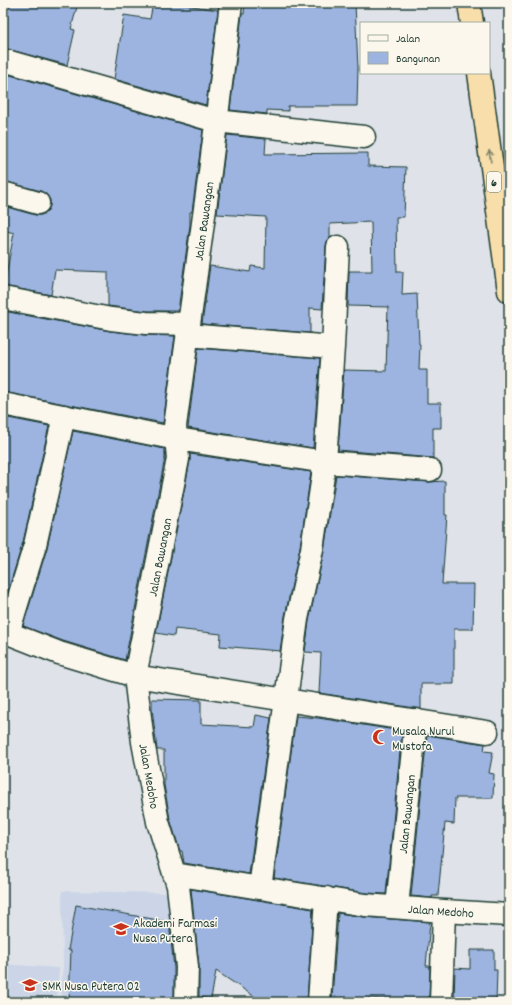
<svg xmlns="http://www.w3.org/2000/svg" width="512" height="1005" viewBox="0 0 512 1005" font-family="Dekko,sans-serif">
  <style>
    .built { fill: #cbd5e7 }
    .building { fill: #9db4e1; stroke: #1f3d34 }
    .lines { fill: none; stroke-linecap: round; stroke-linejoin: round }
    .minor-casing { stroke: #1f3d34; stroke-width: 25 }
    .motorway-casing { stroke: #1f3d34; stroke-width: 25 }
    .minor { stroke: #fbf7ec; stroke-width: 22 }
    .motorway { stroke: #f8deab; stroke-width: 22 }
    .oneway { stroke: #81856a }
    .labels { text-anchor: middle; stroke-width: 3; stroke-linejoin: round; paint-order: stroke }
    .shield { fill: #fbf7ec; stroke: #61756b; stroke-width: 1 }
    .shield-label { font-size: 12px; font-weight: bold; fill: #1f3d34 }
    .street-label { font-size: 13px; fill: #1f3d34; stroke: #fbf7ec }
    .poi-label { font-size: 13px; fill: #1f3d34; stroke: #fbf7ec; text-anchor: start }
  </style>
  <rect width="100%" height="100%" fill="#dfe3e9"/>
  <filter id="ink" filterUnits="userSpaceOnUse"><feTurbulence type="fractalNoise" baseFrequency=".025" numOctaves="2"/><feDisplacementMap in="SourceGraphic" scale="8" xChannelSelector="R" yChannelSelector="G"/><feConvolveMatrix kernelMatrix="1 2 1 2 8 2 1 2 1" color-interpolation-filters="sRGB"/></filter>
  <g filter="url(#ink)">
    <!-- built -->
    <path class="built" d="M62 891 176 893 183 1002H61L63 966Z
      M3 964 59 968 57 1002H3Z"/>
    <!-- building -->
    <path class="building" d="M3 3H78L71 29 75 30 67 65 3 48Z
      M153 3H172L218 10 206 105 114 79 124 15 150 19Z
      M245 3H355L358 68 357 106H288V111L267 110V114L230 110 242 14H244Z
      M3 73 203 130 192 212H190V225L178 311H147L108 306V272L55 270 51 295 4 286 14 233 3 230V206L35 215H41L47 212 50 206V200L47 195 41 191 3 181Z
      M227 135 266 139 265 154 368 153V166L406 167 404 217H396L397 272H403L402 295 417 294 419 344H420L419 370H427V403H441V428H433V458L338 450 344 370 386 371 388 307 348 306 349 271H372L371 222 330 224V238L327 241 326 246 322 309 310 308V333L202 324 210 266 250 272 251 266 265 268 266 217 217 214Z
      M3 311 110 331 145 335 175 336 163 423 3 392Z
      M198 348 320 358 313 448 188 428Z
      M3 417 49 426 23 542 3 607Z
      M73 431 165 449V458L125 660 63 641 23 626 47 548Z
      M190 454 311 472 300 547 285 616 280 651 220 646 221 634 175 629 174 636 156 633 190 461Z
      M336 475 429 482 445 481V515H447L442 584H474L473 629H454V684H421V709L319 693 321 653 305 652 309 621 324 551Z
      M152 699 201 700V724L254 727 256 715 271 718 249 874 184 863 182 851H180L170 819 164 785V750H157L152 708Z
      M296 716 318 718 402 731 386 894 366 893 274 878Z
      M427 735 485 744 484 751 493 752 489 773 494 774 493 798H455L454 824 445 823 438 896H432V898L411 896Z
      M191 889 313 909 307 1002 261 1001 216 971 211 999 199 997V966Z
      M76 905 169 922 174 968V1002H69L71 950H68Z
      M338 913 364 917 430 922 426 966H430L429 1002 369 998V1000L332 999Z
      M470 950H494V970H497L496 1002H454L455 968 470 969Z"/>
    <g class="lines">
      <!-- minor casing -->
      <g class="minor-casing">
        <path id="minor" d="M3 60 216 121 364 137
          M3 193 38 203
          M3 298 111 319 146 323 189 324
          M187 335 333 347
          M3 404 177 439 325 462 430 470
          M3 631 59 653 135 676 487 732
          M8 633 35 545 64 416
          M174 874 365 905 444 911 509 915
          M260 888 297 619 312 549 325 462 333 347 338 247
          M397 907 416 720
          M186 1002 187 967 178 886 158 822 143 742 135 676 178 459 175 426 210 172 231 3
          M319 1002 326 898
          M441 1002 444 911"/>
      </g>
      <!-- motorway casing -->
      <g class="motorway-casing">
        <path id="motorway" d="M469 3 472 23
          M479 73 509 291"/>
      </g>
      <!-- minor -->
      <use href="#minor" class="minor"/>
      <!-- motorway -->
      <use href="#motorway" class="motorway"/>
    </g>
    <!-- one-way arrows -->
    <defs><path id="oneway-shaft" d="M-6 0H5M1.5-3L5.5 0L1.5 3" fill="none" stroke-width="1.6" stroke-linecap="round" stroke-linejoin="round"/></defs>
    <use class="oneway" href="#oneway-shaft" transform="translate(490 156) rotate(-98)"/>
  </g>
  <!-- icons -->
  <defs>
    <g id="mosque-bare" transform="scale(1.2)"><path d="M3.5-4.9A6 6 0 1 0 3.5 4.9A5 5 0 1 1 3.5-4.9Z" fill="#c8321e" stroke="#fbf7ec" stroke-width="2.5" paint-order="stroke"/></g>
    <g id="university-bare" transform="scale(1.2)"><path d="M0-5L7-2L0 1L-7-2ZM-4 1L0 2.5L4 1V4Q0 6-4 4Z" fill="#c8321e" stroke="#fbf7ec" stroke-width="2.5" paint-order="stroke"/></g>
    <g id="school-bare" transform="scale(1.2)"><path d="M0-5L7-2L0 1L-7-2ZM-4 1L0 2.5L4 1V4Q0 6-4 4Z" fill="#c8321e" stroke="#fbf7ec" stroke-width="2.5" paint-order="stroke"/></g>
  </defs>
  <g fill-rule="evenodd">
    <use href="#mosque-bare" x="380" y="737"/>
    <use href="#university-bare" x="121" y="929"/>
    <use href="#school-bare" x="30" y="985"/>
  </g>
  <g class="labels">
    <!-- shield labels -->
    <rect class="shield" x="487" y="172" width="14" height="20" rx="3"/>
    <g class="shield-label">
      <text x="494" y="186">6</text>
    </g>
    <!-- street labels -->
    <g class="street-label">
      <text transform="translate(203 221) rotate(-82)" y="5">Jalan Bawangan</text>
      <text transform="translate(159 557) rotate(-79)" y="5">Jalan Bawangan</text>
      <text transform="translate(150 776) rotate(80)" y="5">Jalan Medoho</text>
      <text transform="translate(406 814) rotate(-84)" y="5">Jalan Bawangan</text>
      <text transform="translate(441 910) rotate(4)" y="5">Jalan Medoho</text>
    </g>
    <!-- poi labels -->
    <g class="poi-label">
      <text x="392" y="735">Musala Nurul<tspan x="392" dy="15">Mustofa</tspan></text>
      <text x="133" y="927">Akademi Farmasi<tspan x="133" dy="15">Nusa Putera</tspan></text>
      <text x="42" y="990">SMK Nusa Putera 02</text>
    </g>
  </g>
  <!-- margin -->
  <rect width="512" height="1005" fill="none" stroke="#fbf7ec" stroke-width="16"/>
  <rect x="8" y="8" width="496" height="989" fill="none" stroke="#1f3d34" stroke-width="1.5" filter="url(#ink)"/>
  <!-- legend -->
  <rect x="360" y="22" width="130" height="52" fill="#fbf7ec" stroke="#a3ada2"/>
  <rect x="368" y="35" width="20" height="6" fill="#fbf7ec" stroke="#a3ada2"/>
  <text x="396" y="42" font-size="12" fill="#1f3d34">Jalan</text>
  <rect x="368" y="52" width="20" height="12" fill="#9db4e1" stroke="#a3ada2"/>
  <text x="396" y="62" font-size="12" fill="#1f3d34">Bangunan</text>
</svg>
